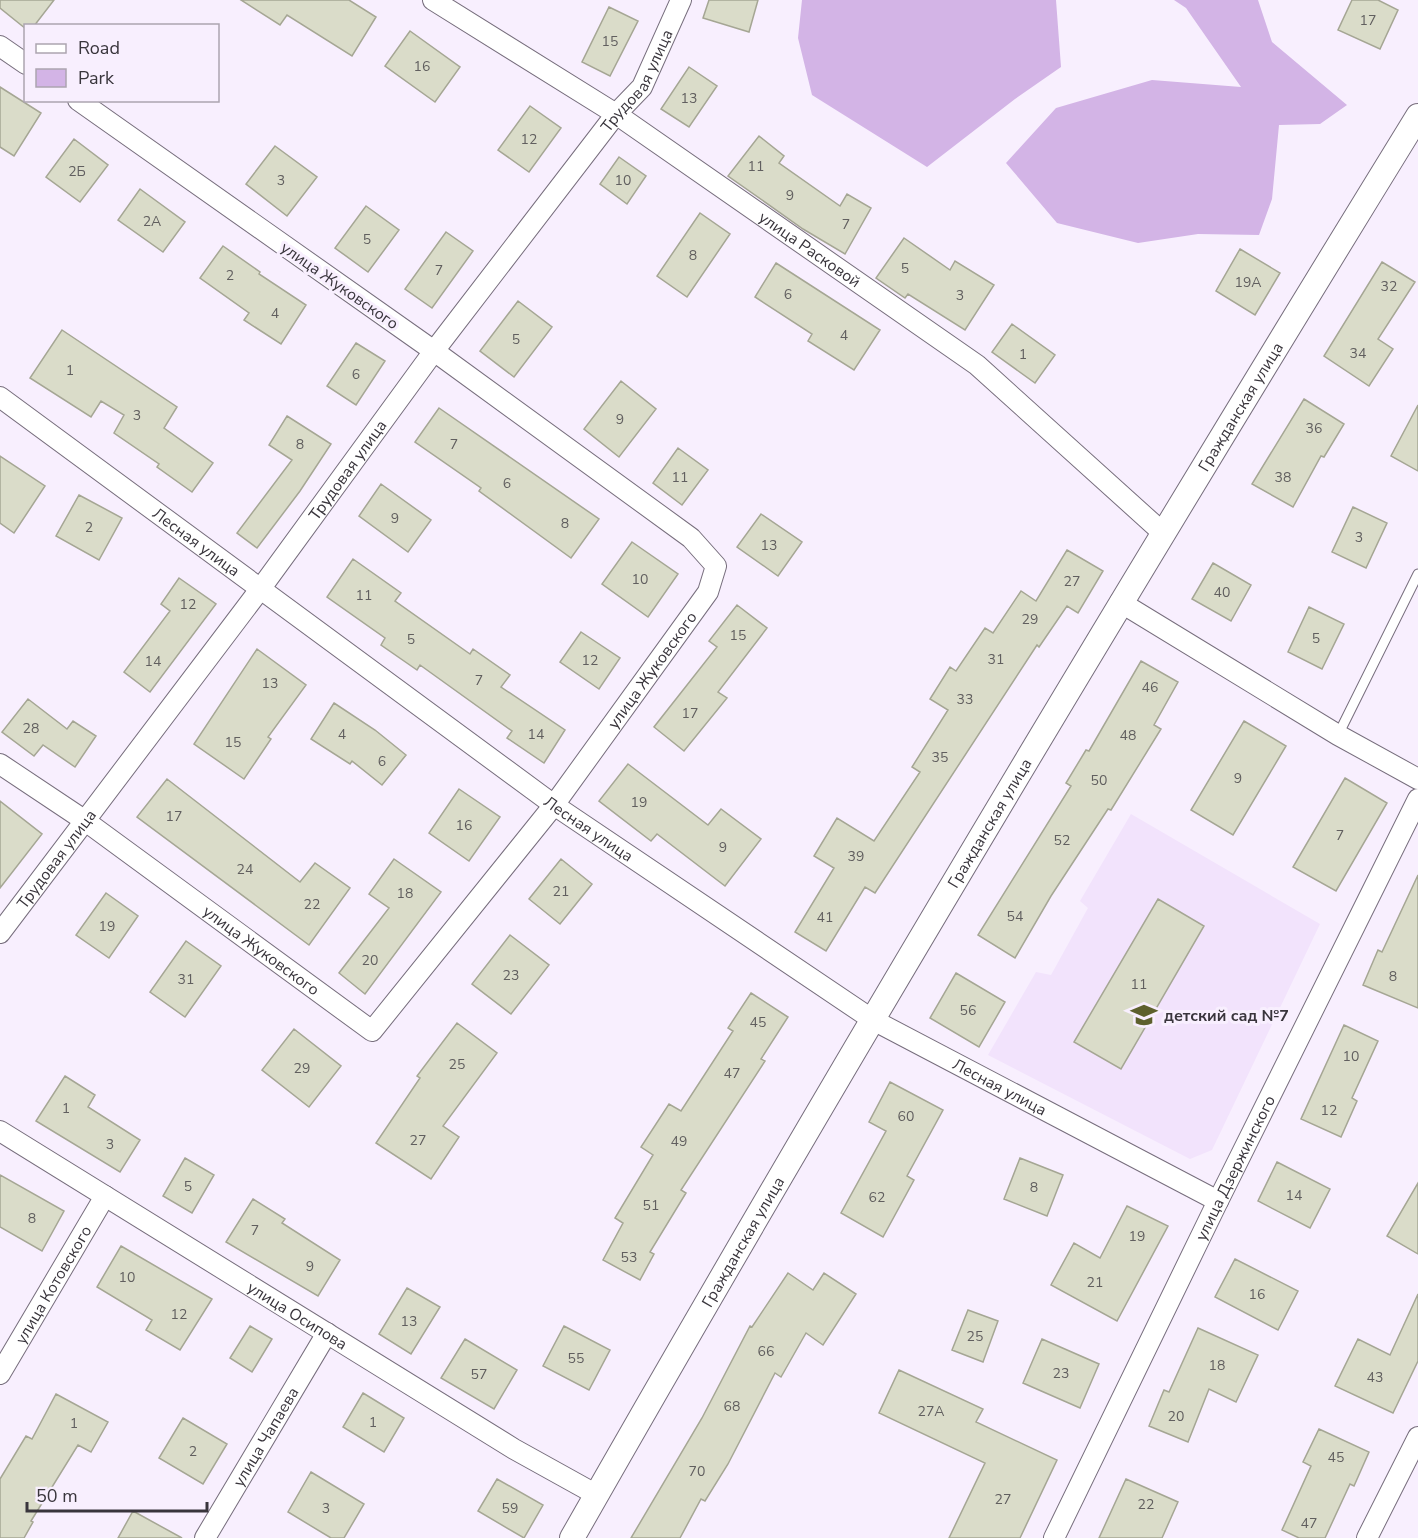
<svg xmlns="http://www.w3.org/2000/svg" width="1418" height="1538" viewBox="0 0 1418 1538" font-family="'Nunito Sans',sans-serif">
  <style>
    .built { fill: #f2e3fc }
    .green { fill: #d3b4e6 }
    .building { fill: #dadcc9; stroke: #a5a694; stroke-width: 1.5 }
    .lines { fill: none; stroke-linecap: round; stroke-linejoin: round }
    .service-casing { stroke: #776e7d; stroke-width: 11 }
    .minor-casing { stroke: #776e7d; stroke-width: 22 }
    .tertiary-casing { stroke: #776e7d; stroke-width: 26 }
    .service { stroke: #fff; stroke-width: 9 }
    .minor { stroke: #fff; stroke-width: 20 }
    .tertiary { stroke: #fff; stroke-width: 24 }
    .labels { text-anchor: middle; stroke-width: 6; stroke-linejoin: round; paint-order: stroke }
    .number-label { font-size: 14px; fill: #615f5f }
    .street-label { font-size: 16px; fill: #39353c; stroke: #f8effe }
    .poi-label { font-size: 16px; font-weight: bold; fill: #39353c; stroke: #f8effe; text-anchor: start }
  </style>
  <rect width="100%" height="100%" fill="#f8effe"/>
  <!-- built -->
  <path class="built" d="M1131 814 1320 924 1212 1150 1190 1159 988 1055 1036 972 1051 975 1088 908 1080 901Z"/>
  <!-- green -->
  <path class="green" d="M802 0H1056L1061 67 1015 99 927 167 812 95 798 38Z
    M1174 0H1258L1272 42 1347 105 1320 124 1279 125 1272 199 1259 235 1198 234 1138 243 1057 223 1006 163 1056 108 1152 80 1241 87 1186 8Z"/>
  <!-- building -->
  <path class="building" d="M0 0H54L34 26H26V29L0 8Z
    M241 0H349L376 17 352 56 287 15 280 25Z
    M709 0H758L749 32 703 18Z
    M1352 0H1378L1398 10 1380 49 1338 30Z
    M609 7 638 21 610 76 582 62Z
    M410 31 460 67 435 102 385 66Z
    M689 67 717 86 689 127 661 109Z
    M0 87 41 113 14 156 0 147Z
    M530 106 561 128 529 172 498 150Z
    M759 136 784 156 779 163 840 206 847 194 871 208 845 254 803 229 728 176Z
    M74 139 108 165 80 202 46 177Z
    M275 146 317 177 287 216 246 184Z
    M619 157 646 176 627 204 600 184Z
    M140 189 185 222 163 252 118 220Z
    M366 206 399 230 368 272 335 248Z
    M700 213 730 234 687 297 657 276Z
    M446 232 473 251 432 308 405 289Z
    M904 238 950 270 955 261 994 285 965 330 908 294 905 298 876 278Z
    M223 246 260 272 259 274 306 305 281 344 244 320 249 313 200 278Z
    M1240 249 1280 273 1255 315 1216 291Z
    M1382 262 1415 282 1378 339 1393 349 1369 386 1324 356Z
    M776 263 880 330 854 370 808 341 812 334 755 297Z
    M518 301 552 327 514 377 480 351Z
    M1012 324 1055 355 1035 383 992 352Z
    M62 330 177 407 164 428 213 463 192 492 157 467 159 464 114 433 124 415 101 401 91 417 30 378Z
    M356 343 385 361 356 405 327 386Z
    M621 381 656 409 619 457 584 429Z
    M1304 399 1344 424 1324 457 1321 456 1293 507 1252 484Z
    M1418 405V471L1391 456Z
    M439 408 599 519 571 558 479 491 481 488 415 442Z
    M287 416 331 444 300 491 257 548 237 533 292 460 269 445Z
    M678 448 708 470 682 505 653 483Z
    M0 456 45 486 14 533 0 523Z
    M381 484 431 520 408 552 359 516Z
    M79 495 122 518 99 560 56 536Z
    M1353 507 1387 523 1366 568 1332 552Z
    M761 514 802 542 778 576 737 547Z
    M632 542 678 574 648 617 602 584Z
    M1067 550 1103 571 1078 613 1067 606 1039 647 1037 645 875 893 865 887 826 951 795 932 834 868 814 856 837 818 874 841 920 772 912 767 948 710 930 699 950 667 956 671 985 628 993 633 1021 591 1036 601Z
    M353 559 401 593 395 601 470 654 473 649 510 675 501 687 565 730 544 763 507 738 512 731 420 665 417 670 381 645 385 638 327 597Z
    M1213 563 1251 585 1231 621 1192 599Z
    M179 578 216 604 150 692 124 672 170 611 161 604Z
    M737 605 767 628 718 692 727 698 684 751 654 727 717 647 709 641Z
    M1309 607 1344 624 1322 669 1288 652Z
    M581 632 620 658 599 689 560 662Z
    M257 649 306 685 268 737 271 739 244 779 194 744Z
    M1141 661 1178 682 1154 725 1161 729 1111 810 1108 809 1051 896 1015 958 978 935 1071 786 1066 783 1086 750 1089 751Z
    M28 699 67 729 73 721 96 736 75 767 43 745 34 756 2 732Z
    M334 703 375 730 406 755 382 785 352 761 350 764 311 739Z
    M1244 721 1286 746 1233 835 1191 810Z
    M628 764 708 825 721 809 761 839 725 886 657 834 651 841 599 801Z
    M1345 778 1387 803 1336 891 1293 867Z
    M167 779 300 882 315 863 350 888 309 945 137 817Z
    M459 789 500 817 469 861 429 833Z
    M0 801 42 834 0 888Z
    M394 859 441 892 365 994 339 973 389 908 369 894Z
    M561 859 592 884 560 924 529 899Z
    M1418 875V1008L1363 985 1378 950 1382 952Z
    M106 893 138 916 109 958 76 935Z
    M1158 899 1204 926 1121 1069 1074 1042Z
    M510 935 549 965 511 1014 472 984Z
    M186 941 221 966 185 1017 150 992Z
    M956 973 1005 1002 979 1047 930 1018Z
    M751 993 788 1017 761 1059 765 1061 681 1190 686 1193 650 1252 654 1254 640 1280 603 1260 623 1223 615 1218 653 1155 641 1147 669 1104 681 1111 733 1031 728 1028Z
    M457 1023 497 1053 443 1126 459 1137 431 1179 376 1143 420 1078 417 1076Z
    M1344 1025 1378 1041 1352 1098 1357 1101 1341 1137 1301 1119Z
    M294 1029 341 1066 309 1107 262 1070Z
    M65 1076 95 1095 88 1107 140 1140 120 1172 36 1121Z
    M890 1082 943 1110 907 1176 914 1180 883 1237 841 1213 886 1131 869 1122Z
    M185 1158 214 1175 192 1213 163 1196Z
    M1020 1158 1063 1175 1047 1216 1004 1199Z
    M1277 1162 1330 1189 1310 1228 1258 1201Z
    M0 1175 64 1211 42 1251 0 1227Z
    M1418 1183V1254L1387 1236Z
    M253 1199 285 1219 282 1223 340 1260 318 1296 226 1242Z
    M1127 1206 1168 1226 1117 1321 1051 1285 1074 1243 1100 1258Z
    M121 1246 212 1299 180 1350 146 1330 152 1320 97 1287Z
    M1235 1259 1298 1291 1278 1330 1215 1297Z
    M788 1273 813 1290 824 1273 856 1294 823 1345 806 1333 781 1377 775 1373 728 1464 705 1501 701 1499 680 1538H631L702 1418 750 1326 752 1327Z
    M407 1288 440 1307 411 1354 379 1334Z
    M1418 1294V1361L1393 1413 1335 1386 1358 1339 1390 1355Z
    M968 1310 998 1321 983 1362 952 1350Z
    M250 1326 272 1339 252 1372 230 1358Z
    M564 1326 610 1350 589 1390 543 1366Z
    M1198 1328 1258 1355 1236 1402 1209 1389 1188 1442 1149 1426 1164 1390 1169 1392Z
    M465 1339 517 1370 494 1409 441 1378Z
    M1042 1339 1099 1364 1080 1408 1023 1383Z
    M899 1370 983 1409 976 1422 1057 1460 1020 1538H949L985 1463 879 1413Z
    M363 1393 404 1418 384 1452 343 1427Z
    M56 1394 108 1422 91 1452 78 1445 31 1521 33 1522 24 1538H0V1479L26 1436 32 1439Z
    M183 1418 227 1444 203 1484 159 1458Z
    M1319 1429 1369 1452 1354 1486 1350 1484 1325 1538H1299L1282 1530 1311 1466 1303 1462Z
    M311 1472 364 1504 344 1538H331L288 1512Z
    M497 1479 543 1505 524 1538 478 1511Z
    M1126 1479 1178 1502 1162 1538H1099Z
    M133 1511 182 1538H118Z"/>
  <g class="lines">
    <!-- service casing -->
    <g class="service-casing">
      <path id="service" d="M1338 735 1418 574"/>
    </g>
    <!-- minor casing -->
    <g class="minor-casing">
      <g id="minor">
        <path id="s1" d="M433 0 616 114 977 365 1162 532"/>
        <path d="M0 46 26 64"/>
        <path id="s2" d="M0 397 554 805 873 1020 1218 1201"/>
        <path d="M1120 602 1338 735 1418 779"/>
        <path id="s3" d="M0 764 84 820 372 1031 554 805 708 592 716 566 691 538 434 351 78 100"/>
        <path id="s4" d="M0 933 261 588 434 351 616 114 642 87 681 0"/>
        <path id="s5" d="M0 1131 514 1449 597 1495"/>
        <path id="s6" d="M0 1374 105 1196"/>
        <path id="s7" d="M205 1538 327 1333"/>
        <path id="s8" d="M1054 1538 1218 1201 1418 799"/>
        <path d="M1367 1538 1418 1437"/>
      </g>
    </g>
    <!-- tertiary casing -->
    <g class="tertiary-casing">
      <g id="tertiary">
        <path id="s9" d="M572 1538C845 1058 1129 586 1418 116"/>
      </g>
    </g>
    <!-- service -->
    <use href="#service" class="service"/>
    <!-- minor -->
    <use href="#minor" class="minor"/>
    <!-- tertiary -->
    <use href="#tertiary" class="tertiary"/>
  </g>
  <!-- icons -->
  <defs>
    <g id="school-bare" transform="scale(2.07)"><path d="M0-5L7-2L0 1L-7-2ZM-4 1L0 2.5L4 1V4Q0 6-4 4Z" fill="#5d602d" stroke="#f8effe" stroke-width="2.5" paint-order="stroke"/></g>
  </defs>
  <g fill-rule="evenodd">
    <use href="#school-bare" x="1144" y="1015"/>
  </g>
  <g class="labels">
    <!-- number labels -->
    <g class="number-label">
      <text x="1368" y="25">17</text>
      <text x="610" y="46">15</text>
      <text x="422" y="71">16</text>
      <text x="689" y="103">13</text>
      <text x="529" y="144">12</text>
      <text x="756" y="171">11</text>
      <text x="77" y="176">2Б</text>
      <text x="281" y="185">3</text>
      <text x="623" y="185">10</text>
      <text x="790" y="200">9</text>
      <text x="152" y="226">2А</text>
      <text x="846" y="229">7</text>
      <text x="367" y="244">5</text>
      <text x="693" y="260">8</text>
      <text x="905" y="273">5</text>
      <text x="439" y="275">7</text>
      <text x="230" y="280">2</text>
      <text x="1248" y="287">19А</text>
      <text x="1389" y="291">32</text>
      <text x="788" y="299">6</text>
      <text x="960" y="300">3</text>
      <text x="275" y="318">4</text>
      <text x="844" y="340">4</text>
      <text x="516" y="344">5</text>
      <text x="1358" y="358">34</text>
      <text x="1023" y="359">1</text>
      <text x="70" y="375">1</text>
      <text x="356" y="379">6</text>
      <text x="137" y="420">3</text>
      <text x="620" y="424">9</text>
      <text x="1314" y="433">36</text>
      <text x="300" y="449">8</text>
      <text x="454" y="449">7</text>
      <text x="680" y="482">11</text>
      <text x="1283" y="482">38</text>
      <text x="507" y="488">6</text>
      <text x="395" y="523">9</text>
      <text x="565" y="528">8</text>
      <text x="89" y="532">2</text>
      <text x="1359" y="542">3</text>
      <text x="769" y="550">13</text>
      <text x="640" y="584">10</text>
      <text x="1072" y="586">27</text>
      <text x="1222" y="597">40</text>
      <text x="364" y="600">11</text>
      <text x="188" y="609">12</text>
      <text x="1030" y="624">29</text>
      <text x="738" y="640">15</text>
      <text x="1316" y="643">5</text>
      <text x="411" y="644">5</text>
      <text x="996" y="664">31</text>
      <text x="590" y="665">12</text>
      <text x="153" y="666">14</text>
      <text x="479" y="685">7</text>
      <text x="270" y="688">13</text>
      <text x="1150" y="692">46</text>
      <text x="965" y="704">33</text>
      <text x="690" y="718">17</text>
      <text x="31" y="733">28</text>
      <text x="342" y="739">4</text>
      <text x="536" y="739">14</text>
      <text x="1128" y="740">48</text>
      <text x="233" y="747">15</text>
      <text x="940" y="762">35</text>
      <text x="382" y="766">6</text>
      <text x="1238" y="783">9</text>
      <text x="1099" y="785">50</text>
      <text x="639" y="807">19</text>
      <text x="174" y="821">17</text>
      <text x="464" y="830">16</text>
      <text x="1340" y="840">7</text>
      <text x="1062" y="845">52</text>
      <text x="723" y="852">9</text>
      <text x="856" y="861">39</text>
      <text x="245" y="874">24</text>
      <text x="561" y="896">21</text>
      <text x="405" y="898">18</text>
      <text x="312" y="909">22</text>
      <text x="1015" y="921">54</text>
      <text x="825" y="922">41</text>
      <text x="107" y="931">19</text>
      <text x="370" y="965">20</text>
      <text x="511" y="980">23</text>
      <text x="1393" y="981">8</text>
      <text x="186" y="984">31</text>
      <text x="1139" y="989">11</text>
      <text x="968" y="1015">56</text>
      <text x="758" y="1027">45</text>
      <text x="1351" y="1061">10</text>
      <text x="457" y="1069">25</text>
      <text x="302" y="1073">29</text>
      <text x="732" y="1078">47</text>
      <text x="66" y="1113">1</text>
      <text x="1329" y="1115">12</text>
      <text x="906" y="1121">60</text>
      <text x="418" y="1145">27</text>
      <text x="679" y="1146">49</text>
      <text x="110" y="1149">3</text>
      <text x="188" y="1191">5</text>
      <text x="1034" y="1192">8</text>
      <text x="1294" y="1200">14</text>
      <text x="877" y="1202">62</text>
      <text x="651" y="1210">51</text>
      <text x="32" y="1223">8</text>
      <text x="255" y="1235">7</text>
      <text x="1137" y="1241">19</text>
      <text x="629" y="1262">53</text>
      <text x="310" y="1271">9</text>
      <text x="127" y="1282">10</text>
      <text x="1095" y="1287">21</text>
      <text x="1257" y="1299">16</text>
      <text x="179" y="1319">12</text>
      <text x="409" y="1326">13</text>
      <text x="975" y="1341">25</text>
      <text x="766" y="1356">66</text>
      <text x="576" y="1363">55</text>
      <text x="1217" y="1370">18</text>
      <text x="1061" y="1378">23</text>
      <text x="479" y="1379">57</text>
      <text x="1375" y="1382">43</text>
      <text x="732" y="1411">68</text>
      <text x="931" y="1416">27А</text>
      <text x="1176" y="1421">20</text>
      <text x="373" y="1427">1</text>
      <text x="74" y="1428">1</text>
      <text x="193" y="1456">2</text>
      <text x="1336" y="1462">45</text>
      <text x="697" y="1476">70</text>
      <text x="1003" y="1504">27</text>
      <text x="1146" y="1509">22</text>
      <text x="326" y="1513">3</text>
      <text x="510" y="1513">59</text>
      <text x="1309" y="1528">47</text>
    </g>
    <!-- street labels -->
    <g class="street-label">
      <text dy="6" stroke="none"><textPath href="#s4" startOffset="1065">Трудовая улица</textPath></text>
      <text dy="6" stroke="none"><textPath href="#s1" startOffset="452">улица Расковой</textPath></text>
      <text transform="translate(340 285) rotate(35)" y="6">улица Жуковского</text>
      <text dy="6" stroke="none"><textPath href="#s9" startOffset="1314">Гражданская улица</textPath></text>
      <text dy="6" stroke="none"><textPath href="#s4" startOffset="579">Трудовая улица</textPath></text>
      <text dy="6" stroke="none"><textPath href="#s2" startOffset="244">Лесная улица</textPath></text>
      <text dy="6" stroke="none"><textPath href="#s3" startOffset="915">улица Жуковского</textPath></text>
      <text dy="6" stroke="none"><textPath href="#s9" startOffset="828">Гражданская улица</textPath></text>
      <text dy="6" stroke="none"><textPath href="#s2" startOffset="730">Лесная улица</textPath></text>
      <text dy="6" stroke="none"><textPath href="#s4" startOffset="93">Трудовая улица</textPath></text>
      <text dy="6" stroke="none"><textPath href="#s3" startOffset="321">улица Жуковского</textPath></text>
      <text dy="6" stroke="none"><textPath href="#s2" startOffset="1216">Лесная улица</textPath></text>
      <text dy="6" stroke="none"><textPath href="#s8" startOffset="412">улица Дзержинского</textPath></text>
      <text dy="6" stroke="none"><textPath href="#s9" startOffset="342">Гражданская улица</textPath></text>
      <text dy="6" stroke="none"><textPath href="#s6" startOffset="104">улица Котовского</textPath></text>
      <text dy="6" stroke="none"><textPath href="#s5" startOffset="350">улица Осипова</textPath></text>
      <text dy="6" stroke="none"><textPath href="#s7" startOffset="118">улица Чапаева</textPath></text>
    </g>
    <!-- poi labels -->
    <g class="poi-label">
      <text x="1164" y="1021">детский сад №7</text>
    </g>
  </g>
  <!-- legend -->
  <rect x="24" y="24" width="195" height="78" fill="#f8effe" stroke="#aca5b0" stroke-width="1.5"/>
  <rect x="36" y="44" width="30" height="9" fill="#ffffff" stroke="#aca5b0" stroke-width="1.5"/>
  <text x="78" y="54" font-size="18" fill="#39353c">Road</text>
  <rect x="36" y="69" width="30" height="18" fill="#d3b4e6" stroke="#aca5b0" stroke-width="1.5"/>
  <text x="78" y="84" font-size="18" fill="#39353c">Park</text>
  <!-- scale -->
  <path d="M27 1502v9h180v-9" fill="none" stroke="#39353c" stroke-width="3"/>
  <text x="36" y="1502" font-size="18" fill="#39353c" stroke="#f8effe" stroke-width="4.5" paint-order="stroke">50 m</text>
</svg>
